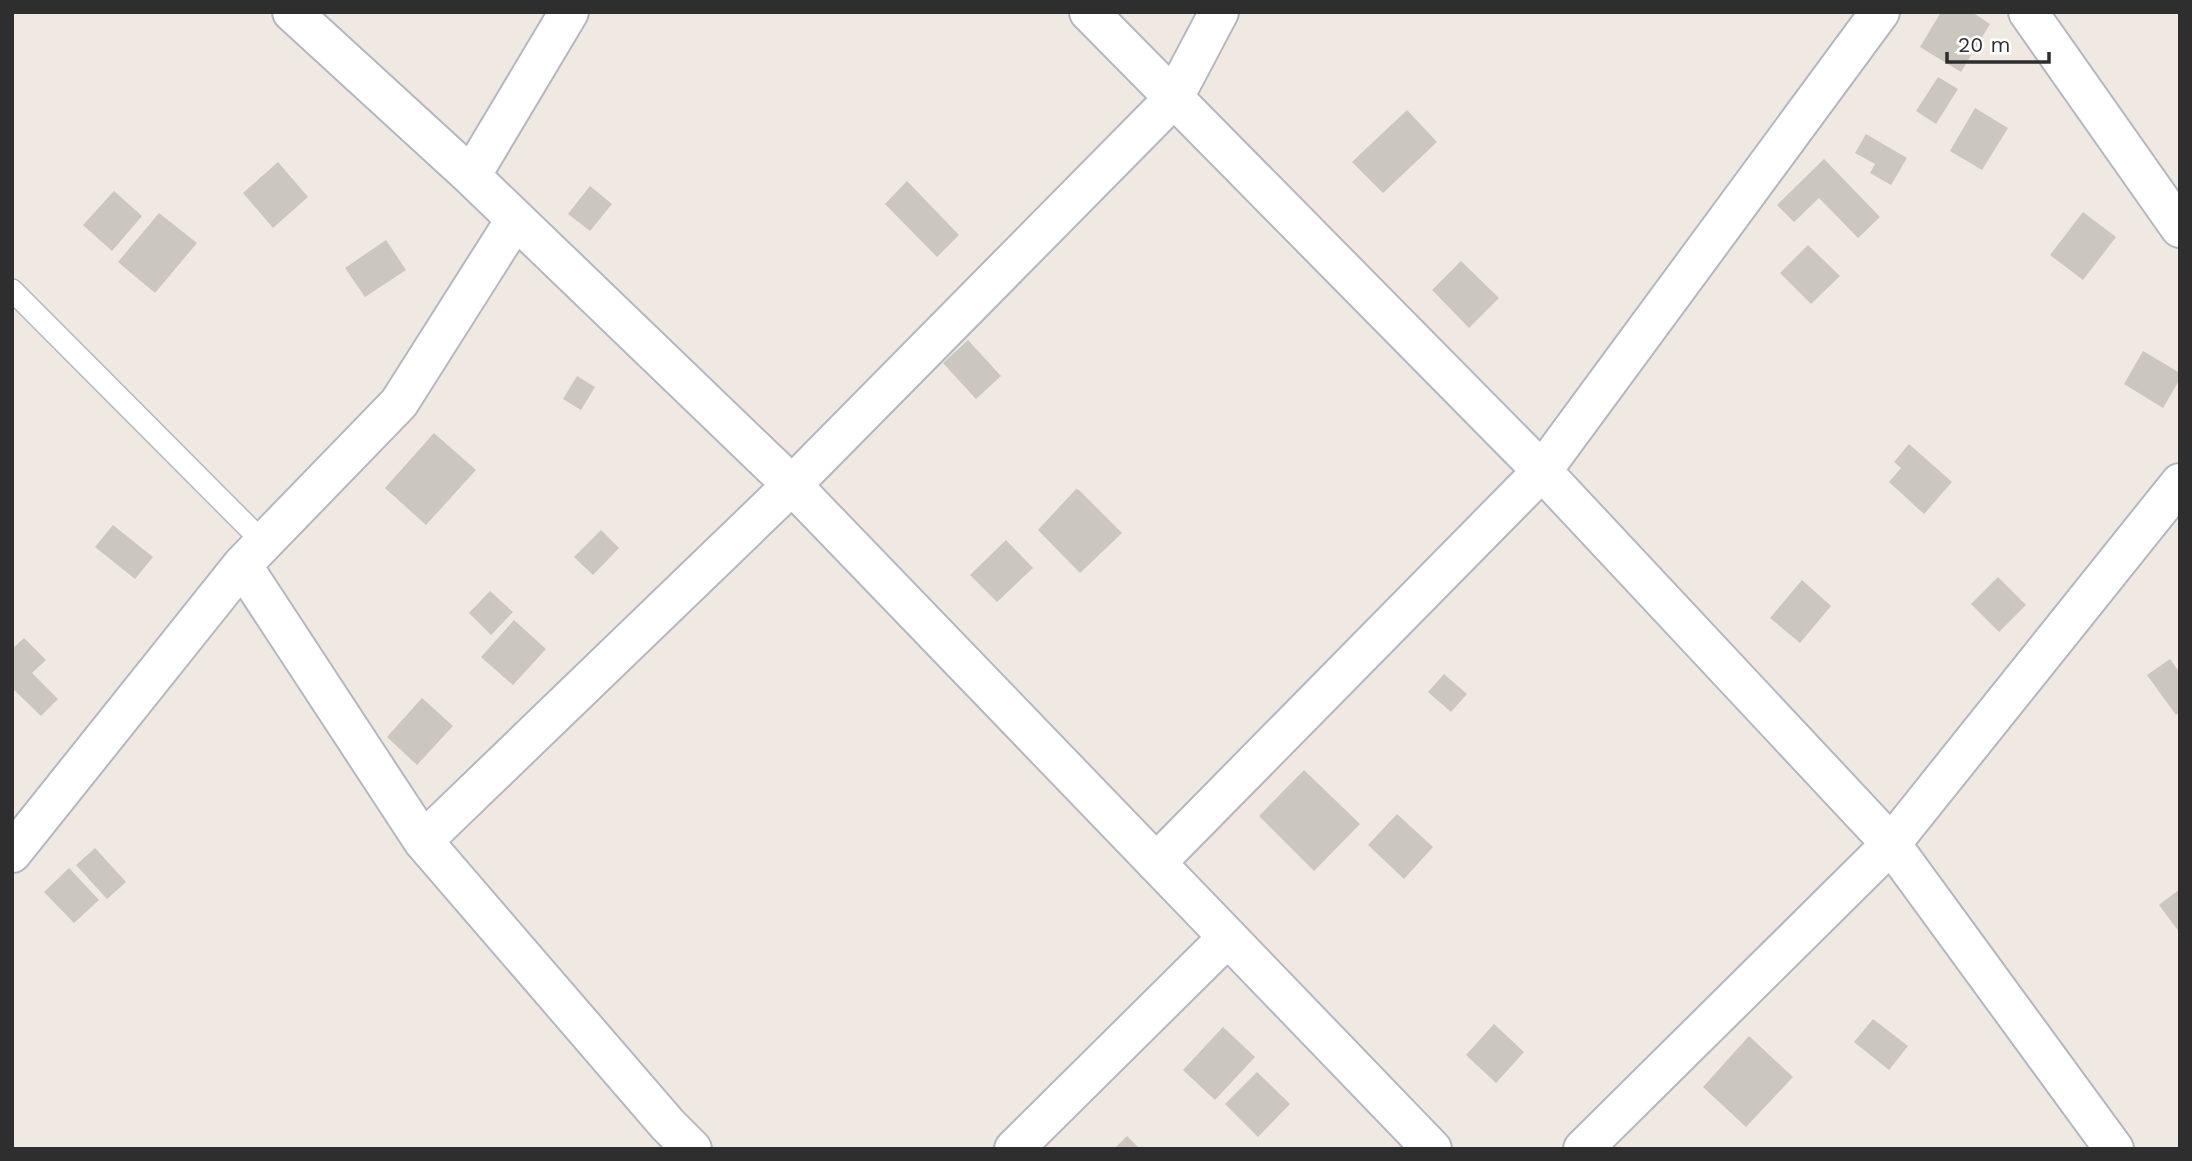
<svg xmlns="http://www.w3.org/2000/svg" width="2192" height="1161" viewBox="0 0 2192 1161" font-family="'Work Sans',sans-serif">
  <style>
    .building { fill: #cbc7bf }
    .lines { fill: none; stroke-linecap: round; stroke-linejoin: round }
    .lane-casing { stroke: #b4b7c1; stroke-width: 24 }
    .street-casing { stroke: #b4b7c1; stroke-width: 42 }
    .lane { stroke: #fff; stroke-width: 21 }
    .street { stroke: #fff; stroke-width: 38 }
  </style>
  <rect width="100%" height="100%" fill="#efe9e1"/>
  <!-- building -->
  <path class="building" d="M1941 12H1972L1990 24 1961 72 1920 47Z
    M1938 77 1958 89 1936 124 1916 111Z
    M1975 108 2008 128 1982 170 1950 151Z
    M1407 110 1437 142 1383 193 1352 162Z
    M1866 134 1907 158 1891 185 1870 173 1875 164 1855 153Z
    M1824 159 1880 217 1858 238 1819 198 1794 222 1777 205Z
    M278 162 308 197 273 228 243 193Z
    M907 181 959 235 937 257 885 204Z
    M590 186 612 204 590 231 568 214Z
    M114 191 142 216 112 251 83 225Z
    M2083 212 2116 237 2083 280 2050 255Z
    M159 213 197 243 155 293 118 262Z
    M386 240 406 270 365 297 345 268Z
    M1808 245 1840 276 1811 304 1780 273Z
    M1461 261 1499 298 1469 328 1432 290Z
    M968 340 1001 376 976 399 943 363Z
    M2143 351 2180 373V379L2163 408 2124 384Z
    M577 376 595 387 581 410 563 399Z
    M434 433 476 470 426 525 385 488Z
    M1909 444 1952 482 1924 514 1889 482 1901 468 1894 462Z
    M1076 489 1079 490 1122 533 1080 573 1038 530Z
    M113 525 153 557 135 579 95 547Z
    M601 530 619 548 593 575 574 557Z
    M1006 540 1033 568 997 602 970 575Z
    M1998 577 2026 605 1999 632 1971 604Z
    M1802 580 1831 606 1800 643 1770 618Z
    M490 591 513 612 491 635 469 613Z
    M514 620 546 649 513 685 481 657Z
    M24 638 46 660 32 673 58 699 41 716 12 688V649Z
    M2170 659 2180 673V712L2176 715 2147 675Z
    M1444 674 1467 694 1451 712 1428 692Z
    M422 698 453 726 417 765 387 737Z
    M1304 770 1360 824 1314 871 1259 816Z
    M1397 814 1433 847 1404 879 1368 845Z
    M95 848 126 882 107 899 76 865Z
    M69 868 99 900 74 923 44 892Z
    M2180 889V933L2159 905Z
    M1873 1019 1908 1046 1889 1070 1854 1042Z
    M1494 1024 1524 1052 1496 1083 1466 1055Z
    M1223 1027 1255 1057 1215 1100 1183 1070Z
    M1749 1036 1793 1077 1746 1127 1703 1087Z
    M1257 1072 1290 1104 1258 1137 1225 1104Z
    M1127 1136 1140 1149H1114Z"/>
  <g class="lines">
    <!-- lane casing -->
    <g class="lane-casing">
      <path id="lane" d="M12 290 264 543"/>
    </g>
    <!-- street casing -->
    <g class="street-casing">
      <path id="street" d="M292 12 471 176 792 485 1432 1149
        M1089 12 1542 471 1891 844 2114 1149
        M2028 12 2180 228
        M471 176 569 12
        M242 565 423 841 668 1125 692 1149
        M423 841 792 485 1173 99 1219 12
        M12 853 242 565 399 403 515 220
        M1156 863 1542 471 1880 12
        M1014 1149 1228 937
        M1583 1149 1891 844 2180 483"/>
    </g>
    <!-- lane -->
    <use href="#lane" class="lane"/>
    <!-- street -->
    <use href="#street" class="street"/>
  </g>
  <!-- border -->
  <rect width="2192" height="1161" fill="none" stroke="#2e2e2e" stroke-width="28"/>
  <!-- scale -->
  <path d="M1947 52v10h102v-10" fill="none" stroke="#2e2e2e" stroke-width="3.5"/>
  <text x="1958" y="52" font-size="21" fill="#2e2e2e" stroke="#ffffff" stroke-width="5" paint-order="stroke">20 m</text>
</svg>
